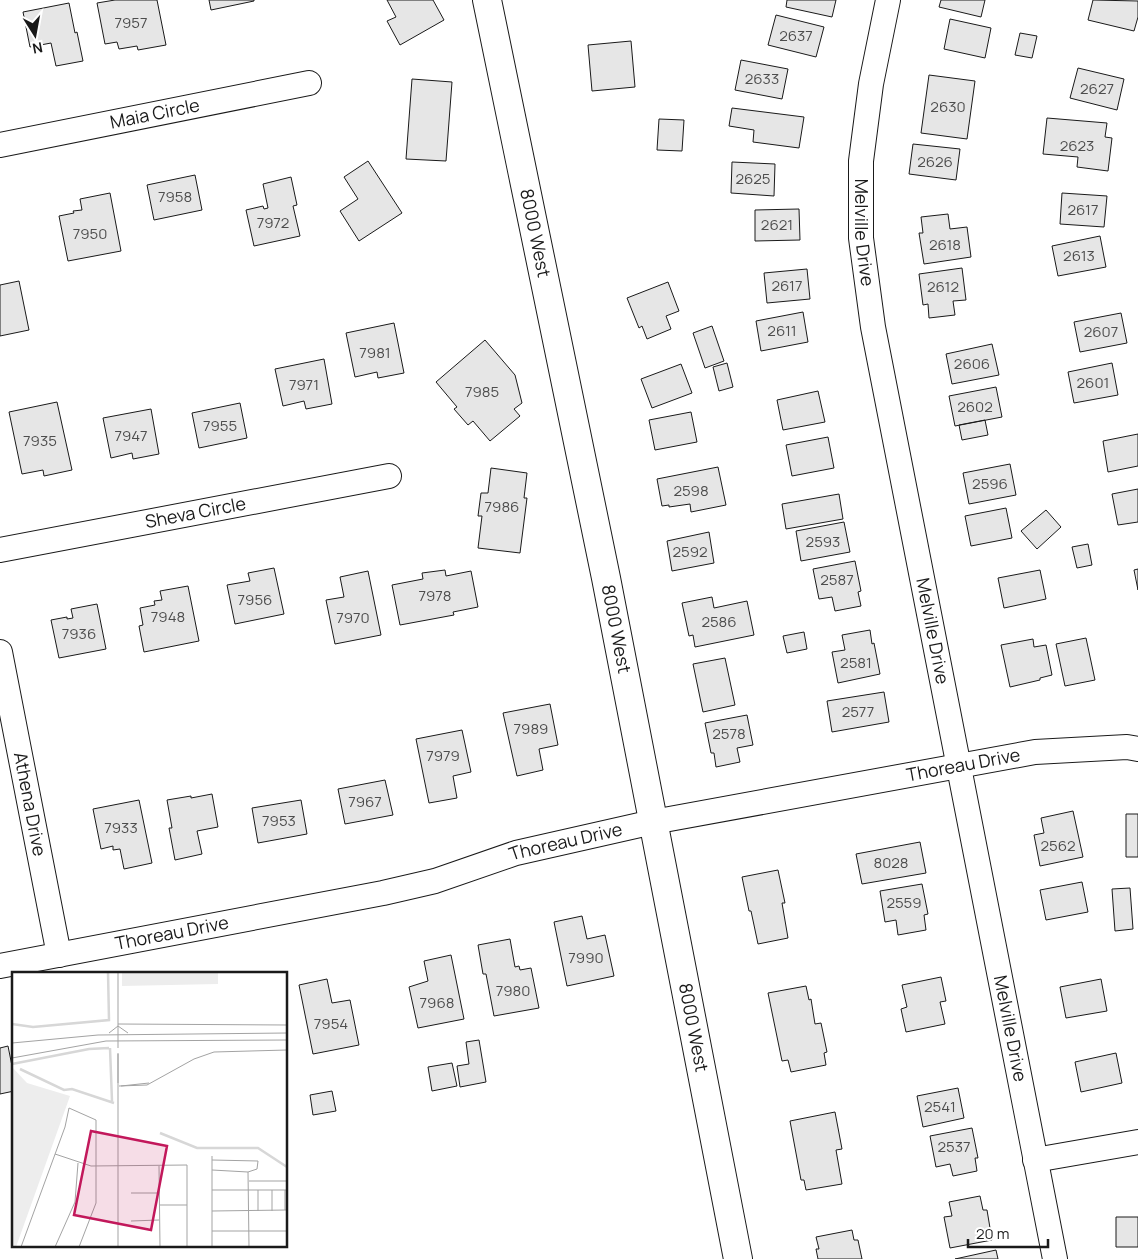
<svg xmlns="http://www.w3.org/2000/svg" width="1138" height="1259" viewBox="0 0 1138 1259" font-family="Manrope,sans-serif">
  <style>
    .building { fill: #e6e6e6; stroke: #1a1a1a }
    .lines { fill: none; stroke-linecap: round; stroke-linejoin: round }
    .street-casing { stroke: #1a1a1a; stroke-width: 26 }
    .secondary-casing { stroke: #1a1a1a; stroke-width: 30 }
    .street { stroke: #fff; stroke-width: 24 }
    .secondary { stroke: #fff; stroke-width: 28 }
    .labels { text-anchor: middle; stroke-width: 4; stroke-linejoin: round; paint-order: stroke }
    .number-label { font-size: 15px; fill: #4d4d4d }
    .street-label { font-size: 18px; fill: #1a1a1a; stroke: #fff }
    .inset-river { fill: none; stroke: #d7d7d7; stroke-width: 2.5 }
    .inset-road { fill: none; stroke: #a3a3a3; stroke-width: 1 }
    .view { fill: #c2185b; fill-opacity: 0.15; stroke: #c2185b; stroke-width: 2.5 }
    .inset-edge { fill: none; stroke: #1a1a1a; stroke-width: 2.5 }
  </style>
  <rect width="100%" height="100%" fill="#fff"/>
  <!-- building -->
  <path class="building" d="M115 0H157L166 45 138 50 137 46 119 49 117 42 105 44 97 3Z
    M209 0H254V1L211 10Z
    M387 0H433L444 20 400 45 387 21 396 17Z
    M787 0H836L832 17 786 7Z
    M941 0H985L981 17 939 7Z
    M1093 0 1138 1V17L1134 31 1088 20Z
    M69 3 75 33 77 32 83 61 56 66 51 43 30 47 23 12Z
    M776 15 824 27 816 57 768 45Z
    M950 19 991 28 985 58 944 49Z
    M1020 33 1037 36 1032 58 1015 55Z
    M631 41 635 87 592 91 588 45Z
    M741 60 788 69 782 99 735 90Z
    M1078 68 1124 79 1117 110 1070 98Z
    M929 75 975 81 967 139 921 133Z
    M412 79 452 82 446 161 406 159Z
    M732 108 804 117 799 148 753 142 754 130 729 126Z
    M1047 118 1107 123 1105 137 1112 138 1108 171 1077 167 1078 157 1043 154Z
    M659 119 684 120 682 151 657 150Z
    M913 144 960 149 956 180 909 174Z
    M368 161 402 213 359 241 340 211 358 199 344 177Z
    M732 162 775 164 774 196 731 193Z
    M195 175 202 210 154 220 147 185Z
    M291 177 297 205 293 206 300 236 254 246 246 210 263 206 264 209 268 208 263 184Z
    M110 193 121 251 68 261 59 216 74 213 73 211 82 210 80 199Z
    M1062 193 1107 196 1104 227 1060 224Z
    M799 209 800 240 755 241V210Z
    M948 214 950 229 967 227 971 257 924 264 919 233H923L921 217Z
    M1100 236 1106 267 1058 276 1052 246Z
    M962 268 966 300 953 301 955 315 929 318 928 304 923 305 919 274Z
    M807 269 810 299 767 303 764 273Z
    M19 281 29 330 0 336V285Z
    M668 282 679 311 666 316 671 329 647 339 642 326 639 328 627 298Z
    M803 312 808 342 761 351 756 321Z
    M1121 313 1127 343 1080 352 1074 322Z
    M394 323 404 373 378 378 377 372 355 377 346 333Z
    M712 326 724 361 705 368 693 333Z
    M485 340 515 375 522 403 514 409 520 416 490 441 473 421 468 425 454 409 457 407 436 382Z
    M992 344 999 375 952 384 946 354Z
    M324 359 332 404 306 409 304 401 283 406 275 369Z
    M727 363 733 387 719 391 713 367Z
    M1112 363 1118 395 1074 403 1068 372Z
    M681 364 692 393 652 408 641 379Z
    M996 387 1002 417 955 426 949 396Z
    M818 391 825 422 783 430 777 400Z
    M57 402 72 470 44 476 43 470 22 474 9 412Z
    M240 403 247 438 199 448 192 413Z
    M151 409 159 454 133 459 132 453 111 458 103 418Z
    M691 412 697 442 655 450 649 420Z
    M985 420 988 435 962 440 959 425Z
    M1138 434V466L1108 472 1103 441Z
    M828 437 834 468 792 476 786 445Z
    M1010 464 1016 495 969 504 963 473Z
    M718 467 726 505 691 512 690 504 669 507V505L662 506 657 479Z
    M491 468 527 473 524 498H527L520 553 478 548 482 516H478L481 493H488Z
    M1138 489V522L1118 525 1112 494Z
    M839 494 843 519 786 529 782 504Z
    M1006 508 1012 538 971 546 965 516Z
    M1046 510 1061 527 1037 549 1021 531Z
    M844 522 850 552 801 561 796 531Z
    M709 532 714 563 672 571 667 541Z
    M1088 544 1092 565 1077 568 1072 547Z
    M855 561 861 591 858 592 861 606 835 611 832 597 819 599 813 569Z
    M274 568 284 614 235 624 227 585 250 581 248 573Z
    M1138 569V590L1134 570Z
    M445 570 446 576 471 571 478 607 453 612 454 615 400 625 392 585 423 579 422 573Z
    M1040 570 1046 599 1004 608 998 578Z
    M368 571 381 635 335 644 326 600 344 597 340 577Z
    M188 586 199 641 144 652 139 626 143 625 140 608 155 605 154 601 162 600 160 591Z
    M712 597 714 608 747 601 754 635 695 647 693 635 689 636 682 603Z
    M97 604 106 649 59 658 51 620 67 617V619L73 618 71 609Z
    M870 630 872 644 874 643 880 674 838 683 832 652 845 650 842 635Z
    M804 632 807 649 787 653 783 636Z
    M1086 638 1095 680 1065 686 1056 644Z
    M1033 639 1034 647 1046 645 1052 675 1040 678V680L1010 687 1001 645Z
    M725 658 735 705 703 712 693 664Z
    M884 692 889 722 832 732 827 701Z
    M550 704 558 745 539 749 543 770 517 776 503 713Z
    M747 715 753 745 737 748 740 762 716 767 714 753H711L705 723Z
    M462 730 471 772 453 776 457 798 429 803 416 739Z
    M385 780 393 815 345 824 338 789Z
    M212 794 218 827 197 831 202 854 175 860 169 828H172L167 800 191 796V798Z
    M139 800 152 863 124 869 120 849 113 850V846L101 849 93 809Z
    M301 800 307 834 258 843 252 808Z
    M1073 811 1083 857 1040 866 1034 835 1044 833 1041 818Z
    M1126 814H1138V857H1126Z
    M920 842 926 873 862 884 856 854Z
    M778 870 785 903H782L788 938 758 944 751 911H749L742 877Z
    M1082 882 1088 912 1046 920 1040 890Z
    M922 884 928 914 924 915 926 930 898 935 896 920 885 922 880 891Z
    M1130 888 1133 929 1115 931 1112 889Z
    M582 916 587 939 605 935 614 976 567 986 554 922Z
    M510 939 515 967 519 966 520 970 531 968 539 1008 494 1016 486 974H483L478 945Z
    M451 955 464 1019 418 1028 409 987 428 981 424 961Z
    M941 977 946 1001 940 1002 945 1024 906 1032 901 1009 907 1007 902 985Z
    M327 979 332 1003 350 1000 359 1045 313 1054 299 985Z
    M1101 979 1107 1011 1066 1018 1060 987Z
    M806 986 809 1000 811 999 815 1024 821 1023 827 1052 824 1053 826 1065 791 1072 788 1060 782 1061 768 993Z
    M479 1040 486 1082 460 1087 457 1066 469 1064 466 1042Z
    M8 1046 14 1076V1091L0 1094V1048Z
    M1116 1053 1122 1083 1081 1092 1075 1062Z
    M452 1063 457 1086 432 1091 428 1067Z
    M958 1088 964 1118 923 1127 917 1096Z
    M332 1091 336 1111 313 1115 310 1095Z
    M835 1112 842 1149 836 1150 842 1184 806 1190 804 1180H801L790 1121Z
    M972 1128 978 1158H975L977 1171 953 1176 950 1164 936 1167 930 1136Z
    M980 1196 983 1210H987L992 1240 950 1248 944 1217 952 1216 949 1202Z
    M1116 1217H1138V1247H1116Z
    M852 1230 854 1240H858L862 1259H818L816 1249H819L816 1237Z
    M996 1250 998 1259H955Z"/>
  <g class="lines">
    <!-- street casing -->
    <g class="street-casing">
      <g id="street">
        <path id="s1" d="M888 0 871 84 861 161V238L873 327 1055 1259"/>
        <path id="s2" d="M0 145 309 83"/>
        <path id="s3" d="M0 550 389 476"/>
        <path id="s4" d="M0 652 59 955"/>
        <path id="s5" d="M0 966 383 893 435 881 516 853 653 822 1035 752 1127 747 1138 749"/>
        <path d="M1035 1160 1138 1142"/>
      </g>
    </g>
    <!-- secondary casing -->
    <g class="secondary-casing">
      <g id="secondary">
        <path id="s6" d="M487 0 606 578 738 1259"/>
      </g>
    </g>
    <!-- street -->
    <use href="#street" class="street"/>
    <!-- secondary -->
    <use href="#secondary" class="secondary"/>
  </g>
  <g class="labels">
    <!-- number labels -->
    <g class="number-label">
      <text x="131" y="28">7957</text>
      <text x="796" y="41">2637</text>
      <text x="762" y="84">2633</text>
      <text x="1097" y="94">2627</text>
      <text x="948" y="112">2630</text>
      <text x="1077" y="151">2623</text>
      <text x="935" y="167">2626</text>
      <text x="753" y="184">2625</text>
      <text x="175" y="202">7958</text>
      <text x="1083" y="215">2617</text>
      <text x="273" y="228">7972</text>
      <text x="777" y="230">2621</text>
      <text x="90" y="239">7950</text>
      <text x="945" y="250">2618</text>
      <text x="1079" y="261">2613</text>
      <text x="787" y="291">2617</text>
      <text x="943" y="292">2612</text>
      <text x="782" y="336">2611</text>
      <text x="1101" y="337">2607</text>
      <text x="375" y="358">7981</text>
      <text x="972" y="369">2606</text>
      <text x="1093" y="388">2601</text>
      <text x="304" y="390">7971</text>
      <text x="482" y="397">7985</text>
      <text x="975" y="412">2602</text>
      <text x="220" y="431">7955</text>
      <text x="131" y="441">7947</text>
      <text x="40" y="446">7935</text>
      <text x="990" y="489">2596</text>
      <text x="691" y="496">2598</text>
      <text x="502" y="512">7986</text>
      <text x="823" y="547">2593</text>
      <text x="690" y="557">2592</text>
      <text x="837" y="585">2587</text>
      <text x="435" y="601">7978</text>
      <text x="255" y="605">7956</text>
      <text x="168" y="622">7948</text>
      <text x="353" y="623">7970</text>
      <text x="719" y="627">2586</text>
      <text x="79" y="639">7936</text>
      <text x="856" y="668">2581</text>
      <text x="858" y="717">2577</text>
      <text x="531" y="734">7989</text>
      <text x="729" y="739">2578</text>
      <text x="443" y="761">7979</text>
      <text x="365" y="807">7967</text>
      <text x="279" y="826">7953</text>
      <text x="121" y="833">7933</text>
      <text x="1058" y="851">2562</text>
      <text x="891" y="868">8028</text>
      <text x="904" y="908">2559</text>
      <text x="586" y="963">7990</text>
      <text x="513" y="996">7980</text>
      <text x="437" y="1008">7968</text>
      <text x="331" y="1029">7954</text>
      <text x="940" y="1112">2541</text>
      <text x="954" y="1152">2537</text>
    </g>
    <!-- street labels -->
    <g class="street-label">
      <text dy="6" stroke="none"><textPath href="#s2" startOffset="158">Maia Circle</textPath></text>
      <text dy="6" stroke="none"><textPath href="#s6" startOffset="238">8000 West</textPath></text>
      <text dy="6" stroke="none"><textPath href="#s1" startOffset="235">Melville Drive</textPath></text>
      <text dy="6" stroke="none"><textPath href="#s3" startOffset="199">Sheva Circle</textPath></text>
      <text dy="6" stroke="none"><textPath href="#s6" startOffset="642">8000 West</textPath></text>
      <text dy="6" stroke="none"><textPath href="#s1" startOffset="640">Melville Drive</textPath></text>
      <text dy="6" stroke="none"><textPath href="#s5" startOffset="985">Thoreau Drive</textPath></text>
      <text dy="6" stroke="none"><textPath href="#s4" startOffset="155">Athena Drive</textPath></text>
      <text dy="6" stroke="none"><textPath href="#s5" startOffset="580">Thoreau Drive</textPath></text>
      <text dy="6" stroke="none"><textPath href="#s5" startOffset="175">Thoreau Drive</textPath></text>
      <text dy="6" stroke="none"><textPath href="#s6" startOffset="1048">8000 West</textPath></text>
      <text dy="6" stroke="none"><textPath href="#s1" startOffset="1045">Melville Drive</textPath></text>
    </g>
  </g>
  <!-- overview -->
  <g transform="translate(12 972)">
    <rect width="275" height="275" fill="#fff"/>
    <path d="M110 0H206V12L110 14ZM0 95 15 111 58 124 4 275H0Z" fill="#ededed"/>
    <path class="inset-river" d="M0 52 21 55 97 48 96 0M98 76 100 129M0 92 77 77 97 76M8 97 52 118 60 117 102 131M148 161 185 176H246L275 195"/>
    <path class="inset-road" d="M106 0V76M106 52 275 53M97 61 106 54 116 61M0 71 86 63 275 61M106 82V111M0 86 94 69 275 68M107 114 135 113 182 87 202 80 275 78M109 114 137 111M43 182 79 194 175 193V275M200 188 246 189 245 197 236 200 200 198M147 194 148 275M236 200 237 275M237 209H274M200 218H275M246 218V239M260 218V239M273 218V238M119 221H147M147 233H175M200 239 275 238M119 249 147 248M200 259H275M9 275 53 155 57 136 84 148V231L67 275M43 275 63 230 66 191M106 275V81M200 275V184"/>
    <path class="view" d="M79 159 155 174 139 258 62 243Z"/>
    <rect width="275" height="275" class="inset-edge"/>
  </g>
  <!-- north arrow -->
  <g transform="translate(35 35) rotate(169)" stroke="#ffffff" stroke-width="4" paint-order="stroke">
  <path d="M0-4L9 19L0 12L-9 19Z" fill="#1a1a1a"/>
  <text y="-8" font-size="14" font-weight="bold" text-anchor="middle" fill="#1a1a1a">N</text>
  </g>
  <!-- scale -->
  <path d="M968 1239v8h80v-8" fill="none" stroke="#1a1a1a" stroke-width="2.5"/>
  <text x="976" y="1239" font-size="15" fill="#1a1a1a" stroke="#ffffff" stroke-width="4" paint-order="stroke">20 m</text>
</svg>
